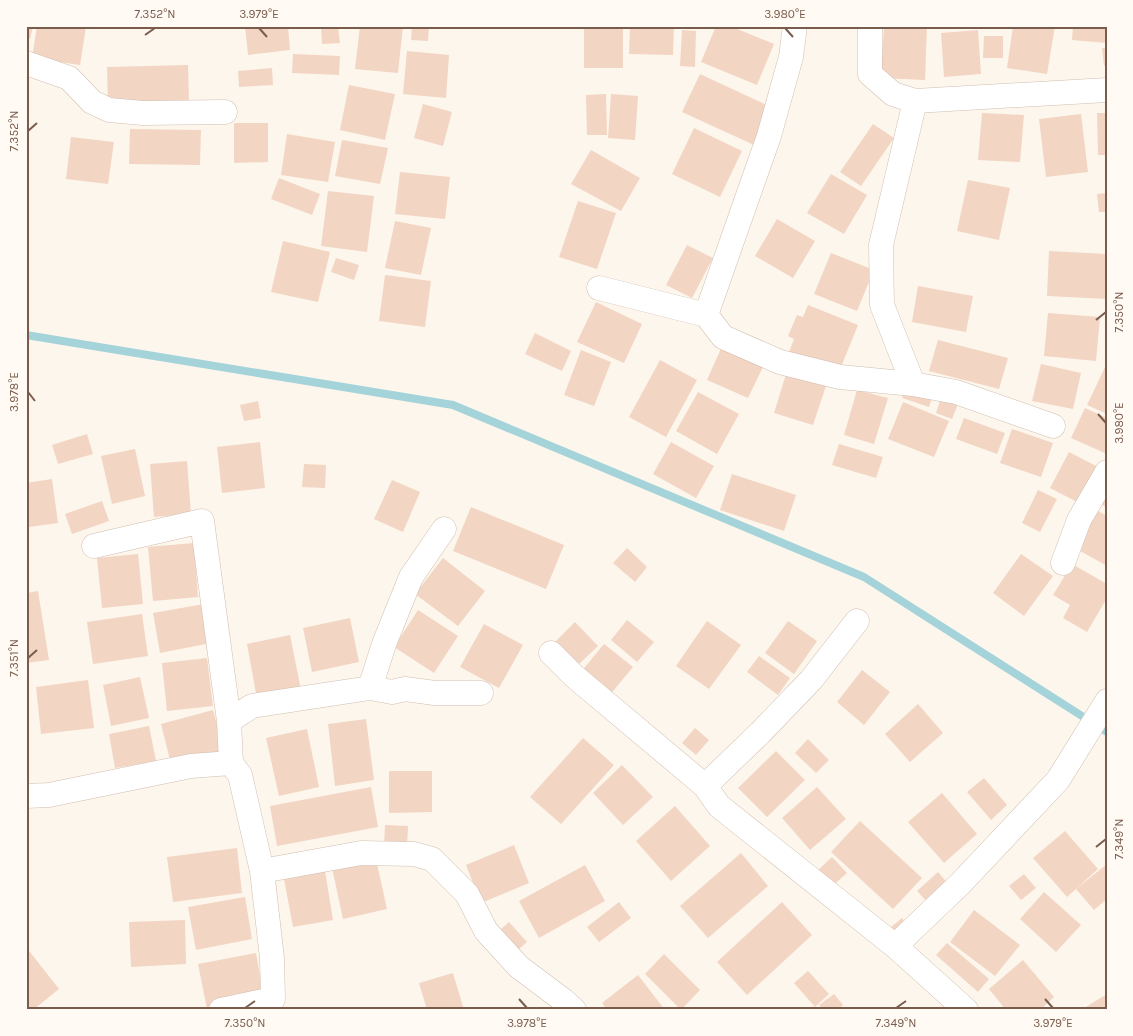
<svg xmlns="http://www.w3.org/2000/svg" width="1133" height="1036" viewBox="0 0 1133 1036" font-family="Karla,sans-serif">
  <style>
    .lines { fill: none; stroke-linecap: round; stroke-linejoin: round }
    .stream { stroke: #a5d3da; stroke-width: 8 }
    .building { fill: #f3d5c3 }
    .minor-casing { stroke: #d1beb0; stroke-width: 25 }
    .minor { stroke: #fff; stroke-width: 24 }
    .ticks { fill: none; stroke: #7a5c4d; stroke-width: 2 }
    .neatline { fill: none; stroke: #7a5c4d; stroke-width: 2 }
    .ticks-label { font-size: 12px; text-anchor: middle; fill: #7a5c4d }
  </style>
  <rect width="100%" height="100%" fill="#fdf6ec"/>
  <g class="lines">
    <!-- stream -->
    <path class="stream" d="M26 335 453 405 864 577 1107 732"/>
  </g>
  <!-- building -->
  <path class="building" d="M26 26H33L30 39 26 38Z
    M37 26 86 27 80 65 32 58Z
    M245 26H288L290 50 248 55Z
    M321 26H338L340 43 322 44Z
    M360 26H403L398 73 355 69Z
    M412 26H429L428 41 411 40Z
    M584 26H623V68H584Z
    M630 26H674L673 55 629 54Z
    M716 26H730L774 44 757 85 701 62Z
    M884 26H927L925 80 881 78Z
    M1013 26H1055L1047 74 1007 68Z
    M1073 26H1107V43L1072 40Z
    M682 30 696 31 695 67 680 66Z
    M978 30 981 74 944 77 941 33Z
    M984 36H1003V58H983Z
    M1102 48H1107V65L1104 66Z
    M407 51 449 55 446 98 403 94Z
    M293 54 340 56 339 75 292 73Z
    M188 65 189 101 108 104 107 67Z
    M272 68 273 85 239 87 238 71Z
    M700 74 771 107 754 145 682 112Z
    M349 85 395 94 385 140 340 130Z
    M606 94 607 135H587L586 95Z
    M611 94 638 96 635 140 608 138Z
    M423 104 452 112 443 146 414 138Z
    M982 113 1024 115 1020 162 978 160Z
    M1097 113H1107V155H1098Z
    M1081 114 1088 172 1046 177 1039 119Z
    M234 123H268V162L234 163Z
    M873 124 894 138 861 186 840 172Z
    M694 128 742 151 720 197 672 174Z
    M130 129 201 130 200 165 129 164Z
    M287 134 335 142 328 182 281 175Z
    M71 137 114 142 108 184 66 179Z
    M342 140 388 148 380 184 335 176Z
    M591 150 640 178 621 211 571 184Z
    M400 172 450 177 445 219 395 214Z
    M831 174 867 195 844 234 807 213Z
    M279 178 320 194 312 215 271 199Z
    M968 180 1010 188 999 240 957 231Z
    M328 191 374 196 367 252 321 246Z
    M1107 193V212H1099L1097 194Z
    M578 201 616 213 597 269 559 257Z
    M777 219 815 241 793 278 755 256Z
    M395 221 431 228 421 275 385 268Z
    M283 241 330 252 318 302 271 292Z
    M687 245 713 258 692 298 666 285Z
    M1049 251 1107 254V299L1047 296Z
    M831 253 874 270 857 311 814 294Z
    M336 258 359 265 354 280 331 272Z
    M385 275 431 281 425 327 379 321Z
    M918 286 973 296 966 332 912 322Z
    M596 302 642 324 624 363 577 342Z
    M808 305 858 325 839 372 789 352 794 339 788 336 797 315 803 317Z
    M1048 313 1100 317 1096 361 1044 356Z
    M535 333 571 351 562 371 525 354Z
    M938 340 1008 358 999 389 929 371Z
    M723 344 765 363 748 398 707 380Z
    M581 350 611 362 594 406 564 395Z
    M660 360 697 380 666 437 629 417Z
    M1107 363V414L1087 405Z
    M1041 364 1081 373 1073 409 1032 401Z
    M787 371 827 383 813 425 774 413Z
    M906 389 932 398 929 407 902 398Z
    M857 390 888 398 874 444 844 435Z
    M698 392 739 414 717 454 676 431Z
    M941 398 958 404 952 419 936 413Z
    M258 401 261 418 244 421 240 405Z
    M903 402 949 421 934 457 888 439Z
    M1085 408 1107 418V454L1071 438Z
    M964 418 1005 433 997 454 956 439Z
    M1012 429 1053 443 1041 477 1000 463Z
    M87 434 93 454 58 464 52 445Z
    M260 442 265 488 222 493 217 447Z
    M671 442 714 466 696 498 653 474Z
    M839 444 883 457 876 478 832 465Z
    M135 449 145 496 112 504 101 456Z
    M1069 452 1100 468 1081 504 1050 488Z
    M187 461 191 514 154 517 150 464Z
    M304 464 326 465 325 488 302 487Z
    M732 474 796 495 784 531 720 510Z
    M52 479 58 523 29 527 26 505V483Z
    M392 480 420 492 403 532 374 519Z
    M1107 489V508L1095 499Z
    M1038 490 1057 499 1040 532 1022 523Z
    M102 501 109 521 72 534 65 514Z
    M471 507 564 545 546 589 453 551Z
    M1095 509 1107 516V566L1073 547Z
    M194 543 198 597 153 601 148 547Z
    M627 548 647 567 635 582 613 563Z
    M138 554 143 604 102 608 97 558Z
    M1021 554 1053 576 1024 616 993 593Z
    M443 558 485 591 458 626 415 594Z
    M1072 564 1107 584V598L1087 632 1063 618 1070 605 1053 595Z
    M38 591 49 660 26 663V593Z
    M204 604 211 643 160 653 153 613Z
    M418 610 458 636 434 673 394 647Z
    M142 614 148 656 93 664 87 622Z
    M350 618 359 662 312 672 303 628Z
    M627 620 654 642 637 662 611 640Z
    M707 621 741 645 709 689 676 666Z
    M788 621 817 641 794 674 765 653Z
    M575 622 598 646 578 665 555 642Z
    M484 624 523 645 499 688 460 667Z
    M290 635 301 690 257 699 247 644Z
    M604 644 633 667 609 696 580 673Z
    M759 656 790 678 778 695 747 672Z
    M207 658 213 706 167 711 162 663Z
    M862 670 890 692 864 725 837 702Z
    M140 677 149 718 111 726 103 685Z
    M88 680 94 728 41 734 36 687Z
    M918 704 943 733 910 762 885 734Z
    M213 710 224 751 171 764 161 724Z
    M366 719 374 780 335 786 328 724Z
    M149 726 156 761 115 768 109 734Z
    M695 728 709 740 696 755 682 743Z
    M307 729 319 787 279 796 266 738Z
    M583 738 614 765 561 824 530 797Z
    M808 739 829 760 816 773 795 753Z
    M776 751 805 780 767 817 738 788Z
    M622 765 653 797 623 825 593 793Z
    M389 771H432V812L389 813Z
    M984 778 1007 805 991 820 967 792Z
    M371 787 378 827 277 846 270 806Z
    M817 787 846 819 810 850 782 818Z
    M942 793 977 834 944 863 908 822Z
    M675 806 710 846 671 881 636 841Z
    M860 821 922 878 893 909 831 852Z
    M385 825 408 826 407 848 384 847Z
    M1065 831 1098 869 1067 897 1033 858Z
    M514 845 529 883 481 903 466 865Z
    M237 848 242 893 173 902 167 857Z
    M741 853 768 886 708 938 680 906Z
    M832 857 847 873 830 888 816 872Z
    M376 859 387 909 343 919 332 868Z
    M1107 864V899L1094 910 1076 889Z
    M585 865 605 901 539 938 519 901Z
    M325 871 333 920 293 927 284 879Z
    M938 872 950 886 929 904 917 891Z
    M1024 874 1036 888 1021 900 1009 886Z
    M1044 892 1081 925 1056 952 1020 919Z
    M245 897 252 939 196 950 188 907Z
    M619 902 631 918 599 942 587 927Z
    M782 902 812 935 747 995 717 962Z
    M974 910 1020 945 995 976 950 942Z
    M902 918 909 928 898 936 891 927Z
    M185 920 186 964 131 967 129 922Z
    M509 922 527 942 517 951 499 931Z
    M947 943 989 979 978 992 936 955Z
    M26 947 59 989 33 1010H31L26 1004Z
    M256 953 264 998 207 1009 198 964Z
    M664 954 700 990 681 1010 645 974Z
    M1023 960 1054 997 1040 1010H1006L989 989Z
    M808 971 829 994 815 1007 794 983Z
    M453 973 464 1010H427L419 983Z
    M638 975 665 1010H607L602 1003Z
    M834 994 843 1005 837 1010H823L819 1005Z
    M1107 994V1010H1081Z"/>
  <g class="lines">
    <!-- minor casing -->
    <g class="minor-casing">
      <path id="minor" d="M870 26V74L893 94 915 101 1107 90
        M26 63 69 78 92 102 109 110 143 113 225 112
        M599 288 706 315 723 337 780 362 840 377 913 384 956 392 1053 426
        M706 315 769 136 791 57 795 26
        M913 384 882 305 881 245 915 101
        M94 546 202 521 229 721 231 763 240 775 262 871 361 853 414 854 432 859 467 894 486 931 519 967 563 1000 574 1010
        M1063 563 1079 520 1107 472
        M857 621 811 680 760 733 705 786 719 806 895 946 966 1010
        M551 653 574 676 705 786
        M370 688 384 644 411 577 444 529
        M229 721 252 706 370 688 392 692 405 689 435 693H481
        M26 796 49 795 191 766 231 763
        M895 946 960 884 1058 780 1107 701
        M221 1010 273 999 272 958 262 871"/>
    </g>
    <!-- minor -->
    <use href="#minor" class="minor"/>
  </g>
  <!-- ticks -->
  <path class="ticks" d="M259 28 267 37M785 28 793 37M145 35 155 28M28 131 37 123M1096 320 1106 312M28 392 35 401M1098 414 1106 423M28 658 37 650M1096 847 1106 839M519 999 527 1008M1045 999 1053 1008M245 1008 255 1001M896 1008 906 1001"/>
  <!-- border -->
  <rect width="1133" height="1036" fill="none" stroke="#fffaf3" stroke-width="55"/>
  <rect x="28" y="28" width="1078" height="980" class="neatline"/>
  <g class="ticks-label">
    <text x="155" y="18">7.352°N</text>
    <text x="259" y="18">3.979°E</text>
    <text x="785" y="18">3.980°E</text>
    <text transform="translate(14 131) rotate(-90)" y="4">7.352°N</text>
    <text transform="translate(1119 312) rotate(-90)" y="4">7.350°N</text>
    <text transform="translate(14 392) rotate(-90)" y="4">3.978°E</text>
    <text transform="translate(1119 423) rotate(-90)" y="4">3.980°E</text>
    <text transform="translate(14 658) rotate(-90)" y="4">7.351°N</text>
    <text transform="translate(1119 839) rotate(-90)" y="4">7.349°N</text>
    <text x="245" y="1027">7.350°N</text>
    <text x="527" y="1027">3.978°E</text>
    <text x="896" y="1027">7.349°N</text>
    <text x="1053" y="1027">3.979°E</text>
  </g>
</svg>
